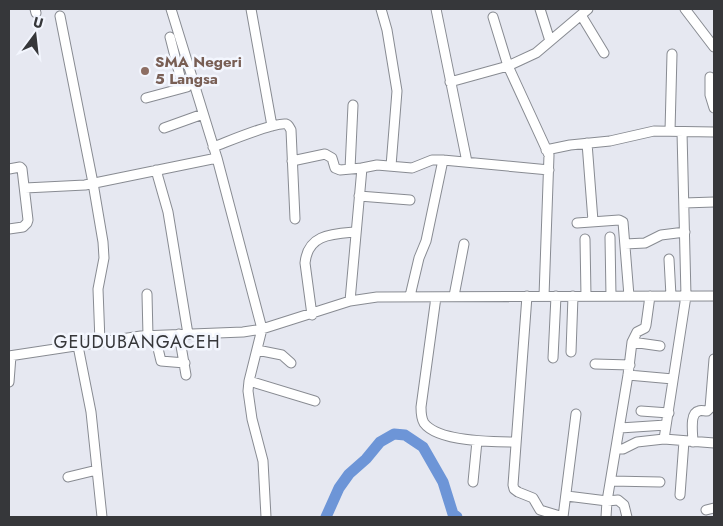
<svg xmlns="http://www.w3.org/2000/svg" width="723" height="526" viewBox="0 0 723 526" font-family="Jost,sans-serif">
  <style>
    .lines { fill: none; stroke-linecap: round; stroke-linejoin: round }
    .river { stroke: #6d95d7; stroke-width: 11 }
    .minor-casing { stroke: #888b92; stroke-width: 11 }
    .minor { stroke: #fff; stroke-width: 9 }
    .education-dot { fill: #8d6e63; stroke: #f3f6fe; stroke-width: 2 }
    .labels { text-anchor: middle; stroke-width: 5; stroke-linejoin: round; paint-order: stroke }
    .education-label { font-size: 15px; font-weight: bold; fill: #785e54; stroke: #f3f6fe; text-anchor: start }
    .quarter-label { font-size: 18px; letter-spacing: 1px; fill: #36373a; stroke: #f3f6fe }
  </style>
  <rect width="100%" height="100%" fill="#e6e8f1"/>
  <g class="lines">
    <!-- river -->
    <path class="river" d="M326 517 339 488 349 474 366 459 380 442 394 434 405 435 423 447 443 482 453 514 457 517"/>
    <!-- minor casing -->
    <g class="minor-casing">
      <path id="minor" d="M35 9 36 13
        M171 9 217 158 262 329 249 381 248 391 252 419 263 461 266 517
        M251 9 272 126
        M381 9 387 30 397 91 391 166
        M436 9 467 162
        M540 9 550 41
        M685 9 714 47
        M581 15 604 53
        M60 16 93 183 103 242 104 258 98 289 100 342
        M170 37 183 88
        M710 77V95L714 108
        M450 82 508 66 493 17
        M146 98 187 87
        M164 128 203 114
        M670 131 672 54
        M682 132 686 296 664 439 714 443
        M587 143 593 221
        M213 147C227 142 274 122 286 124 289 125 289 127 291 130L295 219
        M546 150 570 145 610 141 654 131 714 132
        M292 161 325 154 332 158 335 168 340 170 362 168
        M9 169 20 167 22 169 28 220 27 223 23 227 9 229
        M350 169 353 105
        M156 170 168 212 188 334
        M25 188 85 185 217 158
        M359 196 410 200
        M684 203 714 202
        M577 223 619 220 623 222 629 296
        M610 237 611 296
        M585 239 586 296
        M625 244 645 243 661 235 685 232
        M669 259 671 296
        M147 294 148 336
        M410 296 419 258 426 241 443 160
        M454 296 464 244
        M527 296 513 485 514 489 518 492 533 498 540 510 563 517
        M544 296 549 155 508 66 536 53 588 9
        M436 297 421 407C421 413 421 418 424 423 438 442 494 442 516 442
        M350 301 362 168 377 165 412 168 432 160H443L549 170
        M312 315 305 263C308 234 332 234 356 232
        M179 334 186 375
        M155 336 161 361 185 363
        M632 342 660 346
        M78 346 91 412 102 517
        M257 350 282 355 291 363
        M571 352 573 296
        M9 356 141 336 243 332 262 329 350 301 377 297 714 296
        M553 358 556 296
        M595 364 630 365
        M628 375 673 379
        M249 381 315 401
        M9 382 11 356
        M641 411 669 413
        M620 428 666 425
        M693 442C693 434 689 413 699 411 701 410 704 411 707 411L710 408 714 359
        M616 449H623L637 442 664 439
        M68 477 97 470
        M611 481 660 482
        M473 482 477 441
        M680 495 684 441
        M567 496 607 501 618 500 624 505 627 517
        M706 510 714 508
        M563 517 576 414
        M606 517 607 501 628 375 632 342 637 332 645 328 646 325 650 296"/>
    </g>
    <!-- minor -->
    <use href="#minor" class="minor"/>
  </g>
  <!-- markers -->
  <circle class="education-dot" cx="145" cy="71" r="5"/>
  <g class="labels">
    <!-- education labels -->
    <g class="education-label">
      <text x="155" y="67">SMA Negeri<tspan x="155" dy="17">5 Langsa</tspan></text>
    </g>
    <!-- quarter labels -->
    <g class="quarter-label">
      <text x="137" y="348">GEUDUBANGACEH</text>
    </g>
  </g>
  <!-- border -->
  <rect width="723" height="526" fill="none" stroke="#36373a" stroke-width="20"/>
  <!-- north arrow -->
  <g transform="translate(35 35) rotate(15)" stroke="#f3f6fe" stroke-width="4" paint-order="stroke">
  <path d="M0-4L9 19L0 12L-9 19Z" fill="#36373a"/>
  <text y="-8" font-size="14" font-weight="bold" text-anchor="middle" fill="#36373a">U</text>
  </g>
</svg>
